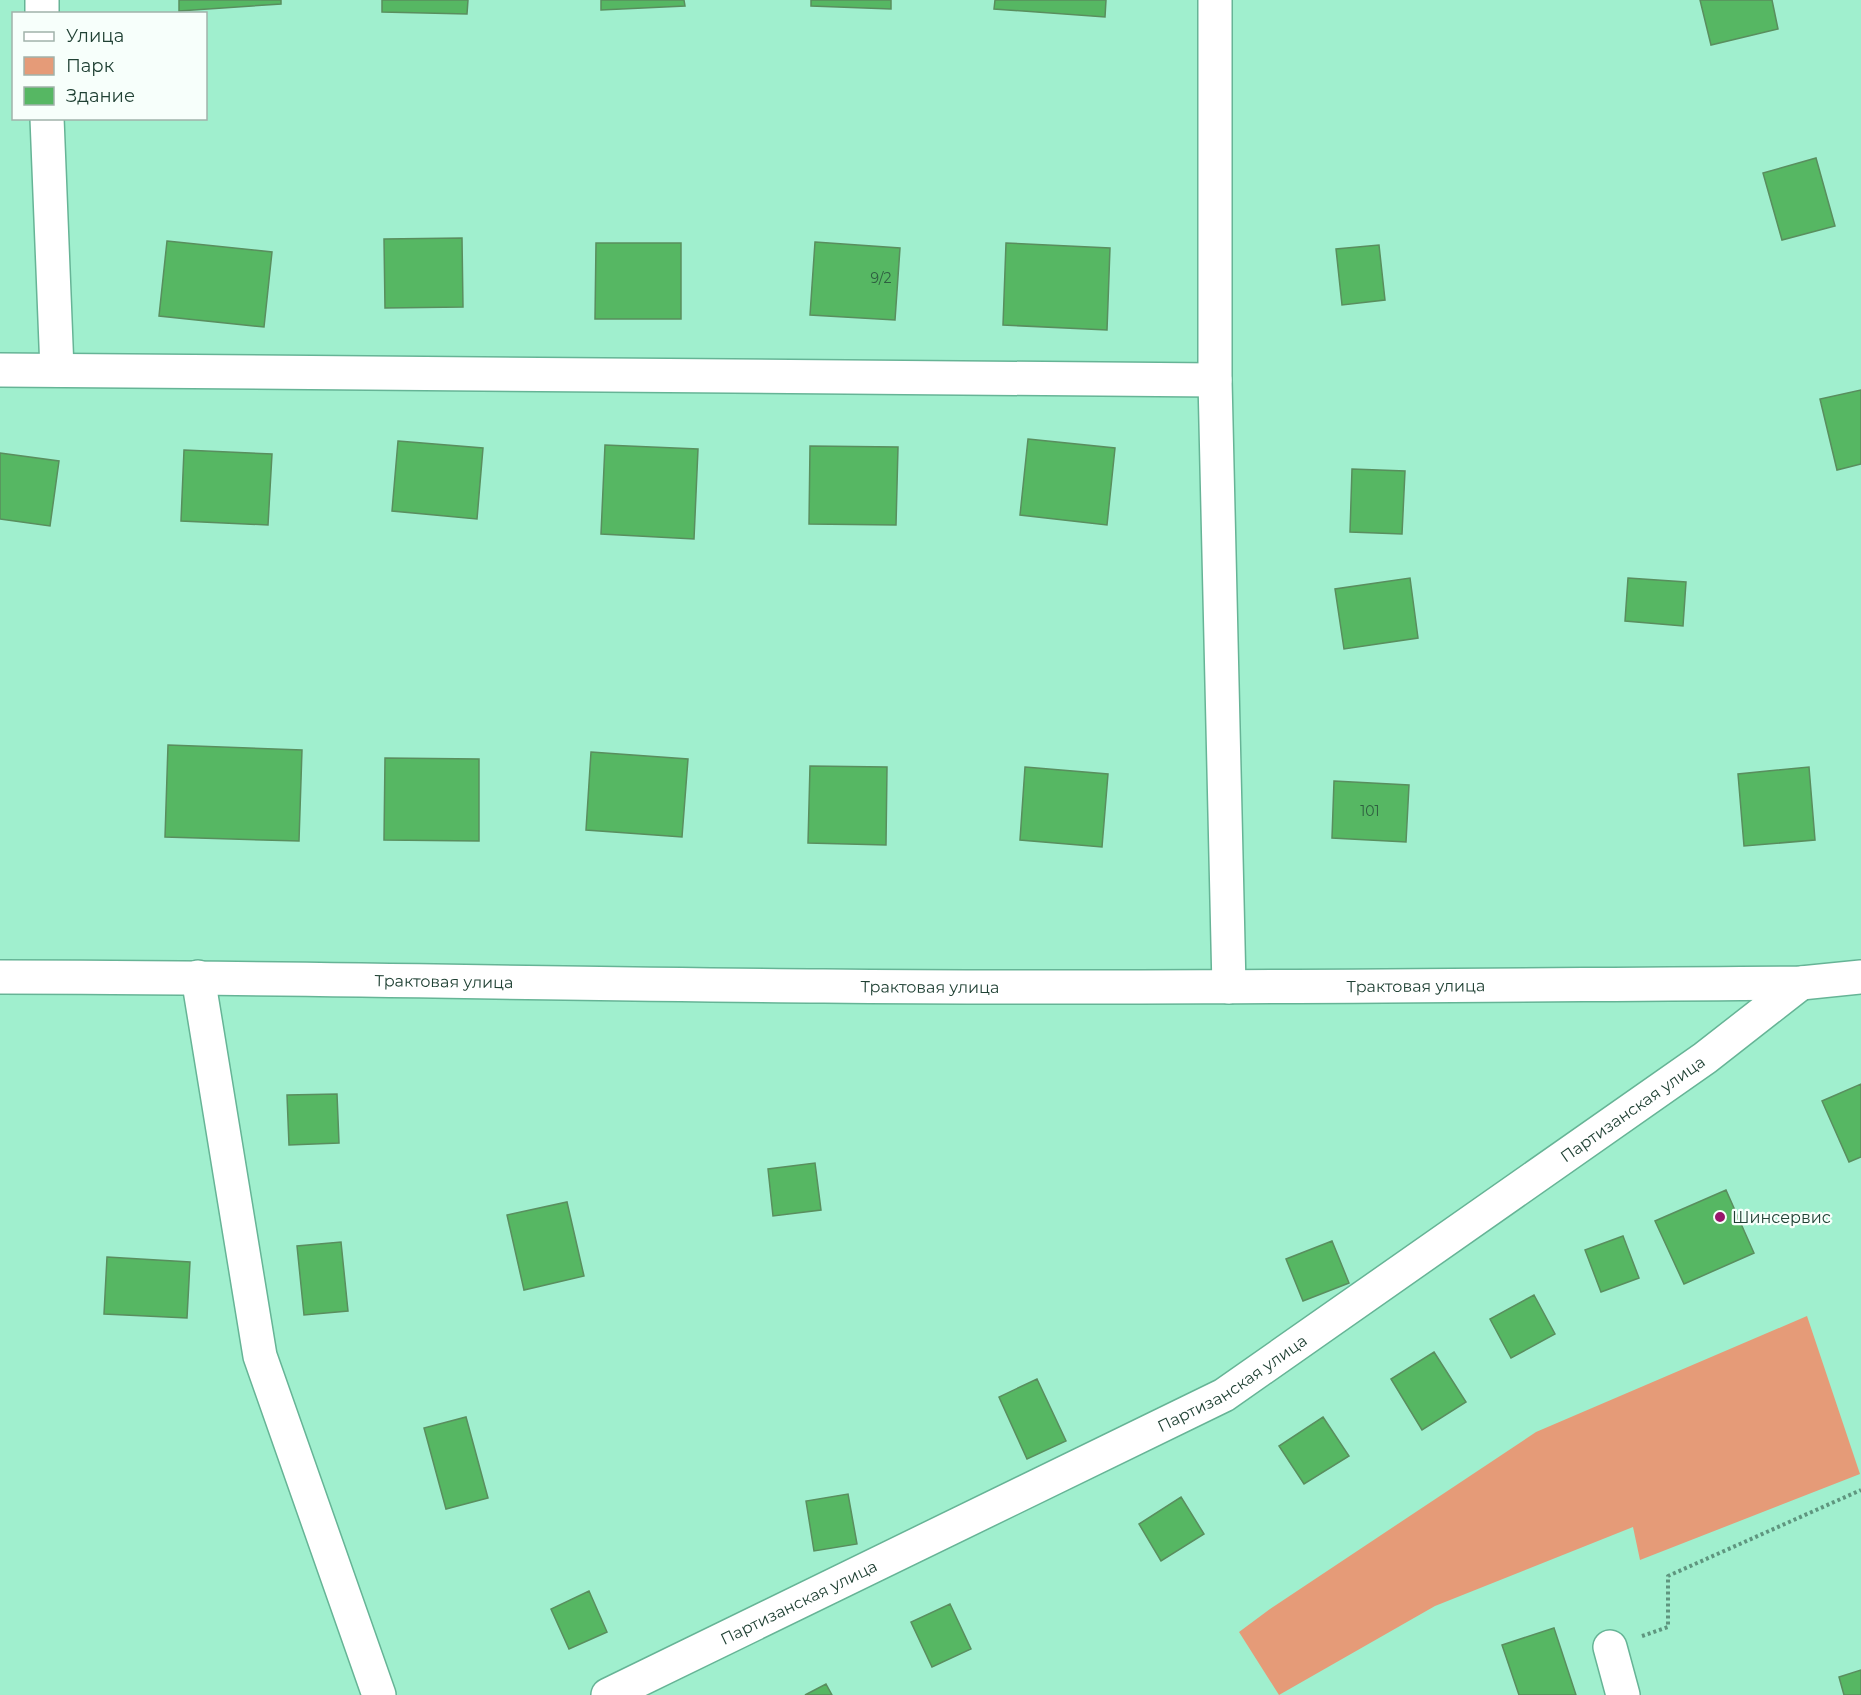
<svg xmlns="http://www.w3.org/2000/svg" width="1861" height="1695" viewBox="0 0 1861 1695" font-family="Montserrat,sans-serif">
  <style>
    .green { fill: #e59b78 }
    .building { fill: #56b763; stroke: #598e5e; stroke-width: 1.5 }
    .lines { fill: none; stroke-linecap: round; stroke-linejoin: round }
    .minor-casing { stroke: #66b496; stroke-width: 36 }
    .highway-casing { stroke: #66b496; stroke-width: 36 }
    .path { stroke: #5f967f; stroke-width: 4; stroke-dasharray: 3 3; stroke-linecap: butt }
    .minor { stroke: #fff; stroke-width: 33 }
    .highway { stroke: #fff; stroke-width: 33 }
    .poi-dot { fill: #98166c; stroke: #f7fffb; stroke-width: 2 }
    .labels { text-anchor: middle; stroke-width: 4.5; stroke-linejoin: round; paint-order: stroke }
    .number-label { font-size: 14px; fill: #2e5e40 }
    .street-label { font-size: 16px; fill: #204134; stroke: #f7fffb }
    .poi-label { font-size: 16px; fill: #204134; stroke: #f7fffb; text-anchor: start }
  </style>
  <rect width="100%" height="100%" fill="#a0efce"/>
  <!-- green -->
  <path class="green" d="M1807 1316 1860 1474 1640 1560 1633 1527 1435 1606 1279 1695 1239 1632 1270 1609 1536 1432Z"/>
  <!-- building -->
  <path class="building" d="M179 0H281V4L179 11Z
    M382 0H468L467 14 382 12Z
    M601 0H684L685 6 601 10Z
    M811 0H891V9L811 6Z
    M995 0H1106L1105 17 994 9Z
    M1700 0H1772L1778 29 1711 45Z
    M1816 158 1835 226 1782 240 1763 173Z
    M462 238 463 307 385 308 384 239Z
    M167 241 272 252 264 327 159 316Z
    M815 242 900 248 895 320 810 315Z
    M596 243H681V319H595Z
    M1006 243 1110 248 1107 330 1003 325Z
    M1379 245 1385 300 1342 305 1336 249Z
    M1861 390V464L1837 470 1820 399Z
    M1028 439 1115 448 1107 525 1020 515Z
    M398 441 483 448 477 519 392 511Z
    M605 445 698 449 694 539 601 534Z
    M810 446 898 447 896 525 809 524Z
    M184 450 272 454 268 525 181 521Z
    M0 453 59 461 50 526 0 519Z
    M1352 469 1405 471 1402 534 1350 532Z
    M1410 578 1418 638 1344 649 1335 589Z
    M1628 578 1686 582 1683 626 1625 621Z
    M168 745 302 750 299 841 165 837Z
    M591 752 688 759 682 837 586 830Z
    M385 758 479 759V841L384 840Z
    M810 766 887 767 886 845 808 843Z
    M1025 767 1108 774 1102 847 1020 840Z
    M1809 767 1815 840 1744 846 1738 774Z
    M1334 781 1409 785 1406 842 1332 838Z
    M1861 1084V1157L1849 1162 1822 1101Z
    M337 1094 339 1143 289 1145 287 1095Z
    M815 1163 821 1210 773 1216 768 1169Z
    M1726 1190 1754 1253 1684 1284 1655 1221Z
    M567 1202 584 1276 524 1290 507 1215Z
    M1623 1236 1639 1278 1601 1292 1585 1250Z
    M1332 1241 1349 1283 1303 1301 1286 1259Z
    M341 1242 348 1311 304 1315 297 1246Z
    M107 1257 190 1262 187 1318 104 1314Z
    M1534 1295 1555 1334 1511 1358 1490 1319Z
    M1434 1352 1466 1402 1422 1430 1391 1379Z
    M1037 1379 1066 1441 1027 1459 999 1397Z
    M466 1417 488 1498 446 1509 424 1428Z
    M1323 1417 1349 1456 1304 1484 1279 1446Z
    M848 1494 857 1544 814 1551 806 1501Z
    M1181 1497 1204 1534 1161 1561 1139 1524Z
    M589 1591 607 1632 569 1649 551 1609Z
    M950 1604 971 1649 932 1667 911 1622Z
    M1554 1628 1576 1695H1519L1502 1645Z
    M1861 1670V1695H1844L1839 1677Z
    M826 1684 832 1695H805Z"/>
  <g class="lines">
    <!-- minor casing -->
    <g class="minor-casing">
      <g id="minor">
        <path d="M42 0V14"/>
        <path d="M1215 0V380L1229 987"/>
        <path d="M47 118 57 370"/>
        <path d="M0 370 1215 380"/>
        <path d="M198 977 260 1356 379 1695"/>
        <path d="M1610 1647 1623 1695"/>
        <path id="s1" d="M608 1695 1224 1395 1705 1058 1801 983"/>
      </g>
    </g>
    <!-- highway casing -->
    <g class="highway-casing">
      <g id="highway">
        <path id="s2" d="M0 977C275 977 549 984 824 986 1149 989 1475 985 1801 983L1861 977"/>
      </g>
    </g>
    <!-- path -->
    <path class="path" d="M1642 1636 1668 1627V1576L1861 1490"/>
    <!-- minor -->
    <use href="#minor" class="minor"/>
    <!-- highway -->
    <use href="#highway" class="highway"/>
  </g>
  <!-- markers -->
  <circle class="poi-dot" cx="1720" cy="1217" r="6"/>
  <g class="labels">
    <!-- number labels -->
    <g class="number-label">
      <text x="881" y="283">9/2</text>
      <text x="1370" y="816">101</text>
    </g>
    <!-- street labels -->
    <g class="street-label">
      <text dy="6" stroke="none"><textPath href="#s2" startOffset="444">Трактовая улица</textPath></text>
      <text dy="6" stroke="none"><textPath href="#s2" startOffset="1416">Трактовая улица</textPath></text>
      <text dy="6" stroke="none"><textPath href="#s2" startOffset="930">Трактовая улица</textPath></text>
      <text dy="6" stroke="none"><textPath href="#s1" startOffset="1184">Партизанская улица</textPath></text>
      <text dy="6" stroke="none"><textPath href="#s1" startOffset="698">Партизанская улица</textPath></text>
      <text dy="6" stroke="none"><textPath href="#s1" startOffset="212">Партизанская улица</textPath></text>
    </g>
    <!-- poi labels -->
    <g class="poi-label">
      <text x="1732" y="1223">Шинсервис</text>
    </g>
  </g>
  <!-- legend -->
  <rect x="12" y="12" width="195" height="108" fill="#f7fffb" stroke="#a1b3ab" stroke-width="1.5"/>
  <rect x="24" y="32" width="30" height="9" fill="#ffffff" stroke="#a1b3ab" stroke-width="1.5"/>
  <text x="66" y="42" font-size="18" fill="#204134">Улица</text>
  <rect x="24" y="57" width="30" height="18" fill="#e59b78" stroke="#a1b3ab" stroke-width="1.5"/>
  <text x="66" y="72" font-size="18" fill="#204134">Парк</text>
  <rect x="24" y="87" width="30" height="18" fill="#56b763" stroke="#a1b3ab" stroke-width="1.5"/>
  <text x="66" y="102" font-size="18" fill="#204134">Здание</text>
</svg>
